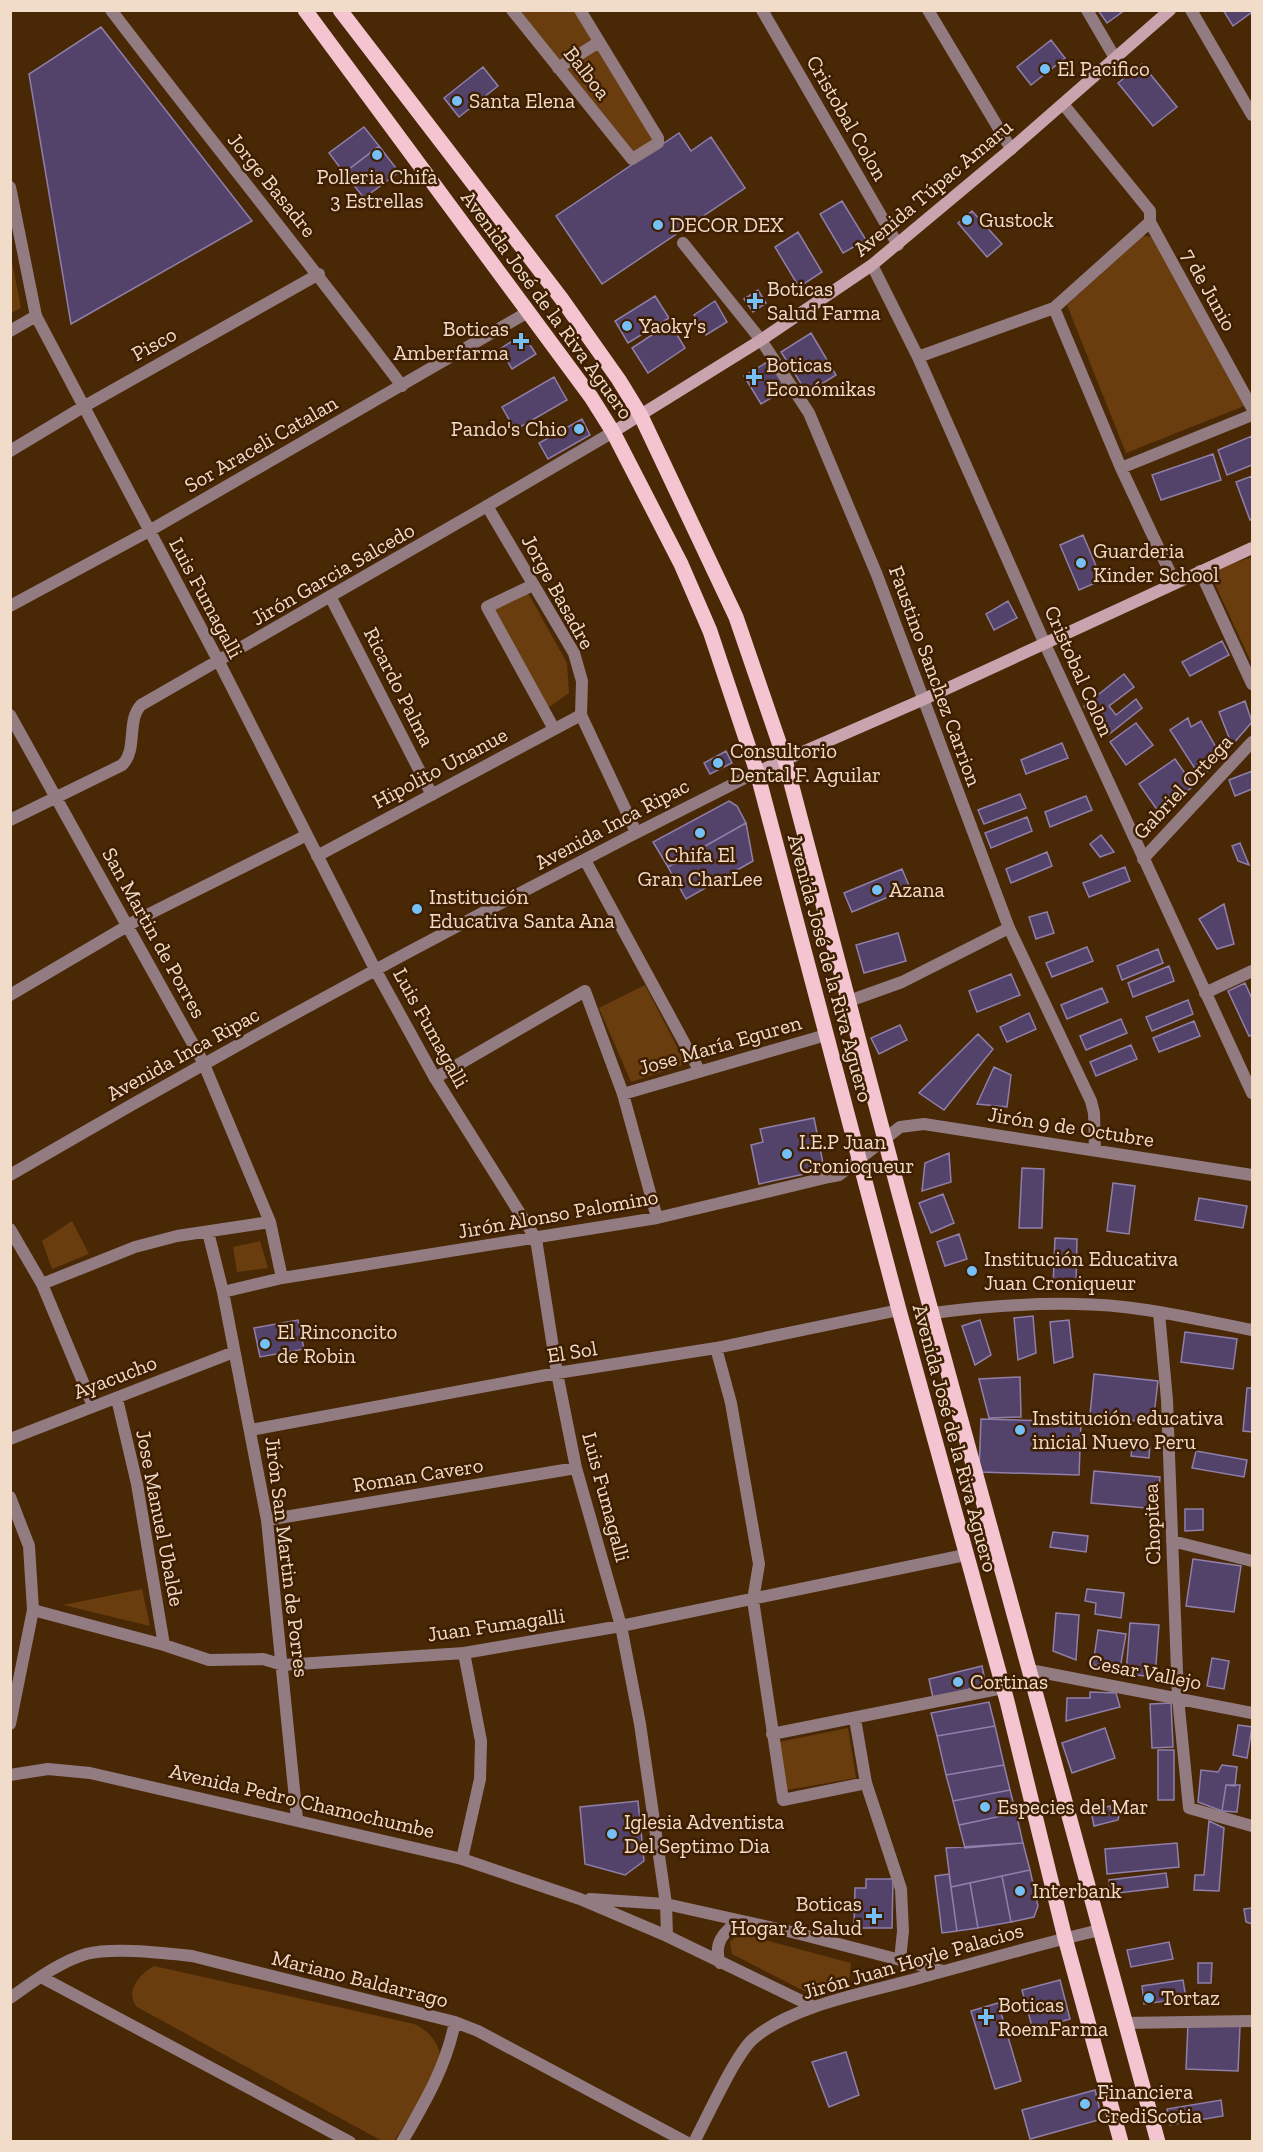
<svg xmlns="http://www.w3.org/2000/svg" width="1263" height="2152" viewBox="0 0 1263 2152" font-family="'Zilla Slab',serif">
  <style>
    .green { fill: #693d0e }
    .building { fill: #53436a; stroke: #8f7faa; stroke-width: 1.5 }
    .lines { fill: none; stroke-linecap: round; stroke-linejoin: round }
    .service { stroke: #927b81; stroke-width: 12 }
    .pedestrian { stroke: #927b81; stroke-width: 12 }
    .minor { stroke: #927b81; stroke-width: 12 }
    .tertiary { stroke: #927b81; stroke-width: 12 }
    .secondary { stroke: #c9a4ae; stroke-width: 12 }
    .primary { stroke: #f4c4d0; stroke-width: 15 }
    .poi-dot { fill: #75c0f6; stroke: #3e1e00; stroke-width: 2 }
    .labels { text-anchor: middle; stroke-width: 5; stroke-linejoin: round; paint-order: stroke }
    .poi-label { font-size: 21px; fill: #f1dcca; stroke: #3e1e00; text-anchor: start }
    .street-label { font-size: 21px; fill: #f1dcca; stroke: #3e1e00 }
  </style>
  <rect width="100%" height="100%" fill="#492806"/>
  <!-- green -->
  <path class="green" d="M518 11H576L655 140 631 157Z
    M1143 236 1153 237 1244 406 1126 453 1067 305Z
    M10 251 21 308 11 313H10Z
    M1252 557V664L1209 571Z
    M528 593 567 663 569 693 548 708 494 609Z
    M645 985 686 1064 631 1082 599 1008Z
    M72 1221 89 1254 52 1269 42 1241Z
    M260 1241 268 1268 237 1272 233 1247Z
    M142 1589 150 1626 63 1605Z
    M848 1728 856 1778 787 1790 779 1742Z
    M739 1933 851 1963 849 1980 817 1993 804 1991 732 1954 730 1942Z
    M154 1966 414 2024C427 2029 441 2044 440 2059 438 2076 404 2125 394 2141H382L137 2007C124 1991 140 1974 154 1966Z"/>
  <!-- building -->
  <path class="building" d="M1098 10H1125L1107 23Z
    M1223 10H1252V12L1233 26Z
    M101 27 252 221 71 324 29 74Z
    M1051 40 1065 58 1031 85 1017 67Z
    M1142 64 1177 107 1153 126 1118 83Z
    M483 67 498 86 459 117 444 98Z
    M364 127 379 146 344 173 329 153Z
    M679 133 691 151 711 137 745 188 602 284 556 216Z
    M379 146 399 172 364 198 344 173Z
    M842 201 866 240 843 253 820 214Z
    M972 211 1002 244 987 257 958 223Z
    M798 232 822 272 799 287 775 247Z
    M758 290 766 303 753 312 744 299Z
    M655 296 669 318 628 343 615 321Z
    M715 301 727 322 706 335 694 315Z
    M670 323 685 348 648 373 632 348Z
    M811 333 836 375 807 393 781 352Z
    M523 334 536 354 512 369 500 349Z
    M769 361 786 389 761 404 744 376Z
    M554 377 567 400 515 430 502 407Z
    M582 419 590 435 548 459 539 443Z
    M1252 436V465L1227 475 1218 450Z
    M1213 454 1221 480 1161 500 1152 475Z
    M1252 476V519L1250 520 1236 482Z
    M1083 535 1102 580 1079 590 1060 545Z
    M1008 601 1017 618 994 630 986 614Z
    M1222 641 1229 655 1190 676 1182 662Z
    M1124 674 1134 687 1109 706 1116 715 1136 699 1142 708 1108 735 1084 706Z
    M1245 701 1252 722 1232 745 1219 712Z
    M1188 718 1191 727 1201 721 1221 756 1201 778 1170 730Z
    M1136 723 1153 745 1126 765 1110 742Z
    M1062 743 1068 758 1026 774 1021 760Z
    M726 751 732 763 710 774 704 763Z
    M1175 759 1194 786 1158 811 1139 784Z
    M1252 771V789L1235 796 1229 780Z
    M1020 794 1026 808 984 824 978 810Z
    M1086 796 1092 810 1050 827 1045 812Z
    M729 801 737 806 746 823 668 867 653 842Z
    M1027 817 1032 831 991 848 985 833Z
    M746 823 753 861 686 899 668 867Z
    M1101 835 1114 852 1100 857 1090 844Z
    M1240 843 1249 865 1238 861 1232 846Z
    M1047 852 1052 866 1011 883 1006 869Z
    M1125 867 1130 881 1089 897 1083 883Z
    M902 869 910 888 852 912 844 893Z
    M1224 904 1234 944 1217 949 1199 919Z
    M1047 912 1054 933 1036 939 1029 917Z
    M898 933 906 961 864 973 856 945Z
    M1087 947 1093 961 1052 977 1046 963Z
    M1158 949 1163 963 1122 980 1117 966Z
    M1169 966 1174 981 1133 997 1128 983Z
    M1011 974 1020 995 977 1012 969 991Z
    M1245 983 1252 999V1035L1249 1036 1228 991Z
    M1102 988 1108 1002 1067 1019 1061 1005Z
    M1188 1000 1193 1014 1152 1031 1146 1017Z
    M1029 1013 1036 1029 1007 1042 1000 1027Z
    M1121 1019 1127 1033 1086 1050 1080 1036Z
    M1194 1021 1200 1036 1159 1052 1153 1038Z
    M900 1025 907 1040 879 1054 871 1038Z
    M978 1034 993 1049 944 1110 919 1093Z
    M1131 1045 1137 1059 1096 1076 1090 1062Z
    M994 1067 1011 1075 1007 1107 977 1104Z
    M814 1118 823 1163 818 1171 759 1184 751 1145 763 1142 760 1129Z
    M949 1153 951 1182 922 1191 925 1163Z
    M1022 1168 1044 1169 1042 1228H1019Z
    M1113 1183 1135 1186 1129 1234 1107 1231Z
    M943 1194 954 1223 931 1233 919 1203Z
    M1199 1198 1247 1206 1243 1228 1195 1220Z
    M959 1234 967 1259 945 1266 937 1242Z
    M1055 1238 1077 1239 1076 1287 1053 1286Z
    M1033 1316 1036 1353 1018 1360 1014 1318Z
    M298 1320 304 1349 260 1357 254 1328Z
    M980 1320 991 1355 975 1365 962 1326Z
    M1069 1320 1073 1357 1054 1363 1050 1322Z
    M1185 1332 1237 1339 1233 1369 1181 1362Z
    M1094 1374 1158 1381 1153 1423 1090 1415Z
    M1020 1377 1021 1417 989 1418 979 1379Z
    M1247 1388H1252V1432L1243 1431Z
    M981 1419 1081 1422 1079 1475 979 1472Z
    M1133 1440 1150 1442 1149 1458 1131 1456Z
    M1196 1451 1247 1460 1244 1477 1192 1468Z
    M1094 1471 1160 1477 1157 1509 1091 1503Z
    M1185 1509H1203V1530L1185 1531Z
    M1053 1532 1088 1536 1086 1552 1050 1547Z
    M1193 1559 1241 1566 1234 1612 1186 1606Z
    M1087 1589 1124 1593 1121 1618 1095 1614 1096 1603 1085 1601Z
    M1056 1613 1079 1615 1076 1660 1053 1651Z
    M1130 1623 1159 1625 1155 1677 1126 1674Z
    M1098 1630 1126 1634 1120 1669 1093 1665Z
    M1212 1658 1229 1661 1224 1689 1207 1686Z
    M982 1666 986 1685 933 1698 929 1679Z
    M1090 1692 1116 1693 1120 1707 1066 1721 1067 1698H1090Z
    M989 1702 995 1726 937 1736 931 1713Z
    M1171 1703 1173 1747 1152 1748 1150 1704Z
    M1238 1725 1252 1727 1247 1758 1233 1755Z
    M995 1726 1004 1765 946 1775 937 1736Z
    M1105 1728 1115 1758 1072 1773 1062 1743Z
    M1158 1750H1174V1800H1158Z
    M1004 1765 1010 1790 953 1801 946 1775Z
    M1222 1765 1237 1767 1235 1786 1226 1785 1222 1811 1198 1802 1201 1770 1218 1772Z
    M1226 1785H1240L1237 1812 1222 1811Z
    M1010 1790 1016 1813 959 1825 953 1801Z
    M638 1801 644 1861 625 1875 585 1864 580 1807Z
    M1110 1806 1111 1811 1120 1809 1118 1820 1094 1826 1091 1811Z
    M1016 1813 1023 1843 965 1848 959 1825Z
    M1209 1821 1224 1828 1219 1891 1194 1890 1195 1875H1204Z
    M1023 1843 1030 1870 951 1887 946 1848Z
    M1177 1843 1179 1867 1107 1874 1105 1849Z
    M1030 1870 1038 1906 1034 1917 1011 1922 1002 1876Z
    M1166 1873 1168 1887 1110 1894 1109 1880Z
    M949 1874 957 1931 942 1933 935 1876Z
    M1002 1876 1011 1922 978 1928 970 1883Z
    M866 1879H893L892 1928H854L855 1888H866Z
    M970 1883 978 1928 957 1931 951 1887Z
    M1252 1908V1924L1246 1922 1244 1909Z
    M1169 1942 1173 1959 1131 1967 1127 1950Z
    M1198 1963H1212L1211 1983H1198Z
    M1060 1980 1070 2019 1033 2030 1022 1990Z
    M1183 1980 1186 1998 1144 2004 1142 1986Z
    M998 2003 1021 2081 995 2089 971 2011Z
    M1188 2024 1240 2026 1238 2071 1186 2069Z
    M846 2052 859 2095 829 2107 812 2062Z
    M1095 2090 1102 2119 1030 2139 1022 2110Z
    M1221 2100 1223 2116 1170 2125 1167 2109Z"/>
  <g class="lines">
    <!-- service -->
    <path class="service" d="M683 243 761 340"/>
    <!-- pedestrian -->
    <path class="pedestrian" d="M111 10C207 136 307 259 402 386
      M1063 104 1150 211V222
      M10 187 36 316
      M613 432 487 506 574 653 582 681 581 715 636 832
      M533 585 487 607 554 729
      M1143 859 1252 742
      M849 1001 902 982 1009 928
      M435 1078 585 991 623 1094
      M866 1783 901 1889 903 1931 900 1960"/>
    <!-- minor -->
    <path class="minor" d="M512 10 632 159 658 143V138L580 10
      M762 10 898 245
      M928 10 1011 149
      M1087 10 1115 58
      M1191 10 1252 115
      M558 68 599 42
      M872 265 918 357 1044 642 1252 1093
      M1054 308 1121 468 1175 583
      M10 331 36 316 219 662 376 971 435 1078 536 1239 557 1373 576 1468 621 1626 640 1724 666 1904 667 1936
      M761 340 809 413 877 575 1009 928 1091 1101 1094 1113 1095 1150
      M918 357 1054 308 1150 222 1252 408
      M10 451 83 407 319 274
      M1121 468 1252 415
      M1200 571 1252 684
      M331 598 432 795
      M10 606 149 531 528 312
      M10 715 203 1062 270 1222 282 1278
      M10 820 122 765C138 750 126 721 141 705L487 506
      M317 856 581 715
      M585 860 699 1070
      M1205 993 1252 971
      M10 995 139 919 307 835
      M10 1175C255 1032 504 898 757 772
      M657 1218 623 1094 826 1035
      M10 1229 42 1284 93 1406
      M208 1232 223 1292 267 1520 297 1819
      M42 1284 135 1247 177 1236 270 1222
      M223 1292 282 1278 657 1218 829 1177 839 1175 900 1127 924 1124 1252 1175
      M933 1313C980 1307 1028 1303 1075 1304 1135 1304 1195 1319 1252 1330
      M1159 1313 1167 1400 1178 1698 1189 1808 1252 1826
      M716 1348 731 1403 759 1564 753 1600 783 1800 866 1783 855 1719
      M117 1399 137 1484 164 1645
      M251 1430 557 1373 716 1348 899 1310
      M10 1439 234 1352
      M267 1520 576 1468
      M1172 1541 1252 1561
      M33 1610 164 1645 209 1660 263 1659 283 1665 464 1653 621 1626 965 1555
      M1030 1670 1252 1713
      M772 1734 1003 1688
      M462 1859 480 1779 481 1741 464 1653
      M41 1977 350 2142
      M10 1998C33 1982 59 1962 86 1954 114 1947 163 1953 192 1956L455 2022 478 2031 686 2142
      M1124 2023 1252 2021
      M402 2142C425 2102 446 2067 455 2022"/>
    <!-- tertiary -->
    <path class="tertiary" d="M10 1497 29 1546 33 1610 10 1724
      M10 1775 48 1769 90 1773 462 1859 580 1899 667 1936 814 2007
      M590 1899 666 1904 796 1933 943 1971
      M720 1963C713 1944 723 1932 739 1921
      M694 2142C707 2118 735 2055 753 2039 792 2005 870 1992 919 1978 979 1962 1039 1944 1100 1930"/>
    <!-- secondary -->
    <path class="secondary" d="M613 432 761 340 872 265 1011 149 1170 10
      M757 772 922 700 1252 548"/>
    <!-- primary -->
    <path class="primary" d="M305 10 591 397 613 432 681 564 710 631 757 772 899 1310 1007 1701 1065 1938 1121 2142
      M340 10 561 298 619 380 641 416 736 617 785 760 899 1193 1158 2142"/>
  </g>
  <!-- markers -->
  <g class="poi-dot">
    <circle cx="1045" cy="69" r="6"/>
    <circle cx="457" cy="101" r="6"/>
    <circle cx="377" cy="155" r="6"/>
    <circle cx="967" cy="220" r="6"/>
    <circle cx="658" cy="225" r="6"/>
    <path d="M752 292h6v6h6v6h-6v6h-6v-6h-6v-6h6z"/>
    <circle cx="627" cy="326" r="6"/>
    <path d="M518 332h6v6h6v6h-6v6h-6v-6h-6v-6h6z"/>
    <path d="M751 368h6v6h6v6h-6v6h-6v-6h-6v-6h6z"/>
    <circle cx="579" cy="429" r="6"/>
    <circle cx="1081" cy="563" r="6"/>
    <circle cx="718" cy="763" r="6"/>
    <circle cx="700" cy="833" r="6"/>
    <circle cx="877" cy="890" r="6"/>
    <circle cx="417" cy="909" r="6"/>
    <circle cx="787" cy="1154" r="6"/>
    <circle cx="972" cy="1271" r="6"/>
    <circle cx="265" cy="1344" r="6"/>
    <circle cx="1020" cy="1430" r="6"/>
    <circle cx="958" cy="1682" r="6"/>
    <circle cx="985" cy="1807" r="6"/>
    <circle cx="612" cy="1834" r="6"/>
    <circle cx="1020" cy="1891" r="6"/>
    <path d="M871 1907h6v6h6v6h-6v6h-6v-6h-6v-6h6z"/>
    <circle cx="1149" cy="1998" r="6"/>
    <path d="M983 2008h6v6h6v6h-6v6h-6v-6h-6v-6h6z"/>
    <circle cx="1085" cy="2104" r="6"/>
  </g>
  <g class="labels">
    <!-- poi labels -->
    <g class="poi-label">
      <text x="1057" y="76">El Pacifico</text>
      <text x="469" y="108">Santa Elena</text>
      <text x="377" y="184" text-anchor="middle">Polleria Chifa<tspan x="377" dy="24">3 Estrellas</tspan></text>
      <text x="979" y="227">Gustock</text>
      <text x="670" y="232">DECOR DEX</text>
      <text x="767" y="296">Boticas<tspan x="767" dy="24">Salud Farma</tspan></text>
      <text x="639" y="333">Yaoky's</text>
      <text x="509" y="336" text-anchor="end">Boticas<tspan x="509" dy="24">Amberfarma</tspan></text>
      <text x="766" y="372">Boticas<tspan x="766" dy="24">Económikas</tspan></text>
      <text x="567" y="436" text-anchor="end">Pando's Chio</text>
      <text x="1093" y="558">Guarderia<tspan x="1093" dy="24">Kinder School</tspan></text>
      <text x="730" y="758">Consultorio<tspan x="730" dy="24">Dental F. Aguilar</tspan></text>
      <text x="700" y="862" text-anchor="middle">Chifa El<tspan x="700" dy="24">Gran CharLee</tspan></text>
      <text x="889" y="897">Azana</text>
      <text x="429" y="904">Institución<tspan x="429" dy="24">Educativa Santa Ana</tspan></text>
      <text x="799" y="1149">I.E.P Juan<tspan x="799" dy="24">Cronioqueur</tspan></text>
      <text x="984" y="1266">Institución Educativa<tspan x="984" dy="24">Juan Croniqueur</tspan></text>
      <text x="277" y="1339">El Rinconcito<tspan x="277" dy="24">de Robin</tspan></text>
      <text x="1032" y="1425">Institución educativa<tspan x="1032" dy="24">inicial Nuevo Peru</tspan></text>
      <text x="970" y="1689">Cortinas</text>
      <text x="997" y="1814">Especies del Mar</text>
      <text x="624" y="1829">Iglesia Adventista<tspan x="624" dy="24">Del Septimo Dia</tspan></text>
      <text x="1032" y="1898">Interbank</text>
      <text x="862" y="1911" text-anchor="end">Boticas<tspan x="862" dy="24">Hogar &amp; Salud</tspan></text>
      <text x="1161" y="2005">Tortaz</text>
      <text x="998" y="2012">Boticas<tspan x="998" dy="24">RoemFarma</tspan></text>
      <text x="1097" y="2099">Financiera<tspan x="1097" dy="24">CrediScotia</tspan></text>
    </g>
    <!-- street labels -->
    <g class="street-label">
      <text transform="translate(587 73) rotate(52)" y="7">Balboa</text>
      <text transform="translate(847 118) rotate(60)" y="7">Cristobal Colon</text>
      <text transform="translate(272 185) rotate(51)" y="7">Jorge Basadre</text>
      <text transform="translate(933 188) rotate(-40)" y="7">Avenida Túpac Amaru</text>
      <text transform="translate(1209 290) rotate(61)" y="7">7 de Junio</text>
      <text transform="translate(547 305) rotate(54)" y="7">Avenida José de la Riva Aguero</text>
      <text transform="translate(154 344) rotate(-29)" y="7">Pisco</text>
      <text transform="translate(261 444) rotate(-30)" y="7">Sor Araceli Catalan</text>
      <text transform="translate(333 574) rotate(-30)" y="7">Jirón Garcia Salcedo</text>
      <text transform="translate(558 592) rotate(61)" y="7">Jorge Basadre</text>
      <text transform="translate(206 598) rotate(62)" y="7">Luis Fumagalli</text>
      <text transform="translate(1079 671) rotate(66)" y="7">Cristobal Colon</text>
      <text transform="translate(935 676) rotate(70)" y="7">Faustino Sanchez Carrion</text>
      <text transform="translate(399 687) rotate(63)" y="7">Ricardo Palma</text>
      <text transform="translate(440 768) rotate(-28)" y="7">Hipolito Unanue</text>
      <text transform="translate(1183 787) rotate(-47)" y="7">Gabriel Ortega</text>
      <text transform="translate(612 824) rotate(-28)" y="7">Avenida Inca Ripac</text>
      <text transform="translate(154 933) rotate(61)" y="7">San Martin de Porres</text>
      <text transform="translate(830 968) rotate(75)" y="7">Avenida José de la Riva Aguero</text>
      <text transform="translate(431 1028) rotate(61)" y="7">Luis Fumagalli</text>
      <text transform="translate(720 1045) rotate(-16)" y="7">Jose María Eguren</text>
      <text transform="translate(183 1054) rotate(-29)" y="7">Avenida Inca Ripac</text>
      <text transform="translate(1071 1127) rotate(9)" y="7">Jirón 9 de Octubre</text>
      <text transform="translate(558 1214) rotate(-10)" y="7">Jirón Alonso Palomino</text>
      <text transform="translate(572 1352) rotate(-9)" y="7">El Sol</text>
      <text transform="translate(115 1377) rotate(-21)" y="7">Ayacucho</text>
      <text transform="translate(955 1438) rotate(75)" y="7">Avenida José de la Riva Aguero</text>
      <text transform="translate(418 1475) rotate(-9)" y="7">Roman Cavero</text>
      <text transform="translate(606 1497) rotate(75)" y="7">Luis Fumagalli</text>
      <text transform="translate(160 1518) rotate(79)" y="7">Jose Manuel Ubalde</text>
      <text transform="translate(1152 1524) rotate(-92)" y="7">Chopitea</text>
      <text transform="translate(287 1557) rotate(83)" y="7">Jirón San Martin de Porres</text>
      <text transform="translate(496 1625) rotate(-8)" y="7">Juan Fumagalli</text>
      <text transform="translate(1145 1672) rotate(11)" y="7">Cesar Vallejo</text>
      <text transform="translate(302 1801) rotate(13)" y="7">Avenida Pedro Chamochumbe</text>
      <text transform="translate(913 1961) rotate(-16)" y="7">Jirón Juan Hoyle Palacios</text>
      <text transform="translate(360 1979) rotate(14)" y="7">Mariano Baldarrago</text>
    </g>
  </g>
  <!-- border -->
  <rect width="1263" height="2152" fill="none" stroke="#f1dcca" stroke-width="24"/>
</svg>
